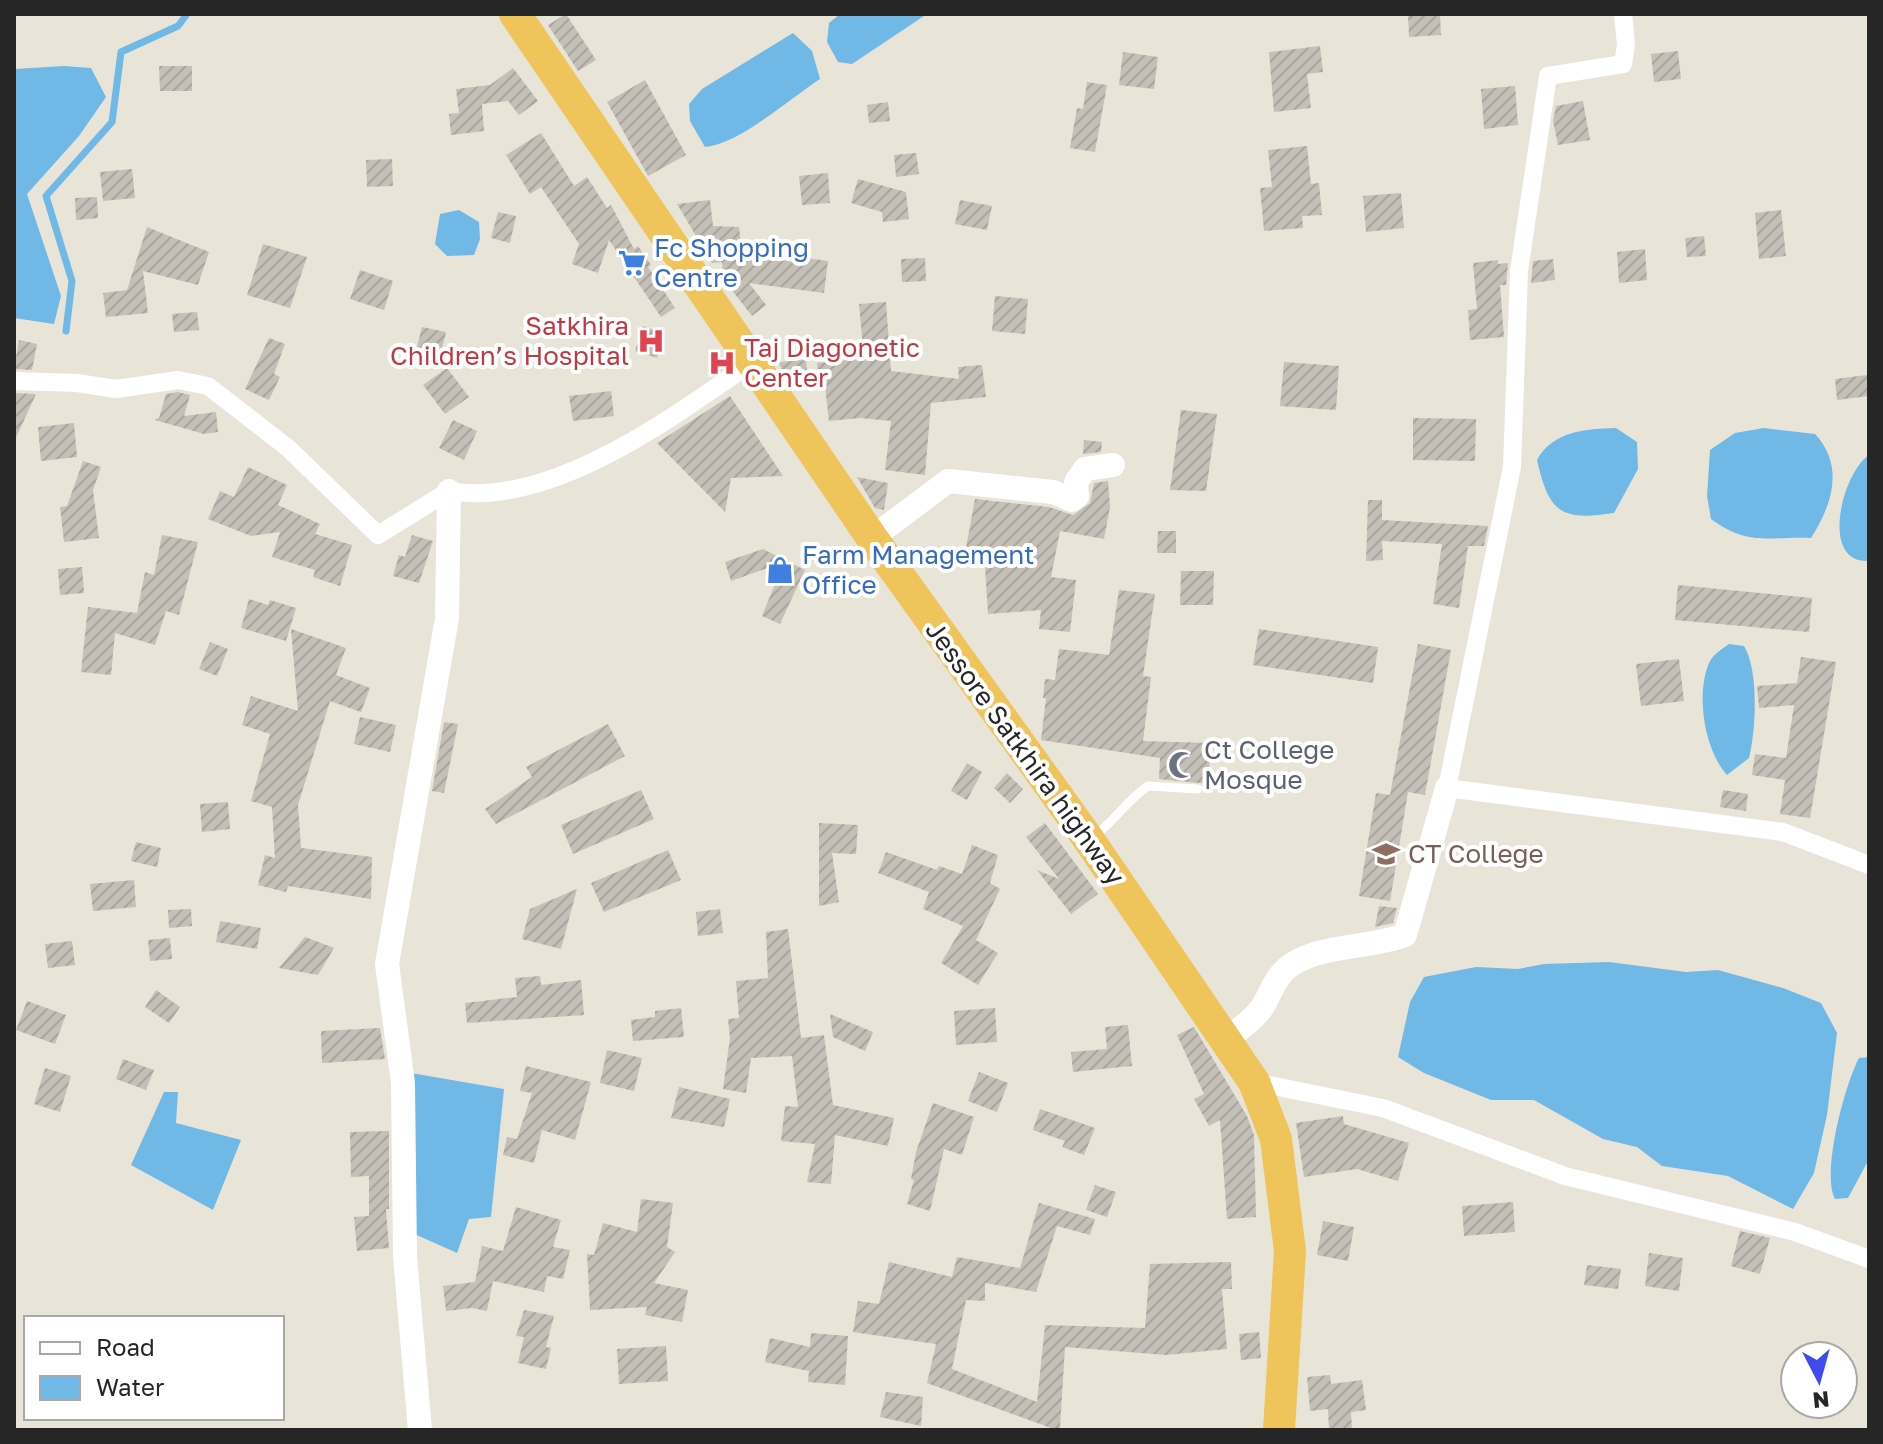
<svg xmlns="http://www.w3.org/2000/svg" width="1883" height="1444" viewBox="0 0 1883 1444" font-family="'Golos Text',sans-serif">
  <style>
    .water { fill: #70b8e6 }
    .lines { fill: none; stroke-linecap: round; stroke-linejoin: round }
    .stream { stroke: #70b8e6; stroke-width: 7 }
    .building { fill: url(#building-hatch) }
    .service { stroke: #fff; stroke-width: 9 }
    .minor { stroke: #fff; stroke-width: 18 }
    .tertiary { stroke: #fff; stroke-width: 24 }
    .trunk { stroke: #eec45b; stroke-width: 32 }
    .labels { text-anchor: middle; stroke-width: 8; stroke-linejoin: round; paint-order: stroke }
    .shop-label { font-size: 26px; fill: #366cbe; stroke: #fff; text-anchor: start }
    .health-label { font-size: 26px; fill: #be3a42; stroke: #fff; text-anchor: end }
    .worship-label { font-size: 26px; fill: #5b616d; stroke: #fff; text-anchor: start }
    .street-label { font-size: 26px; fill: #262626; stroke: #fff }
    .education-label { font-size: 26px; fill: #785e54; stroke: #fff; text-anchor: start }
  </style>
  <defs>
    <pattern id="building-hatch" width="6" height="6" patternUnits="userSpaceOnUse" patternTransform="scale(2)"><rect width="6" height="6" fill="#c4c0b8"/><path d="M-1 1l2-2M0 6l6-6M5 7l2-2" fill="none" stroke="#a8a59e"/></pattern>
  </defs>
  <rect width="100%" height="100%" fill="#e9e4d8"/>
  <!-- water -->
  <path class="water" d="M840 14H927L852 64 838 62 827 42 829 23Z
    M793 33 812 51 820 79C788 100 739 144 705 147L690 121 689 104 702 89Z
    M64 66 91 68 106 97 79 136 27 194 61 296 54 324 14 318V69Z
    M459 210 479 222 480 239 474 255 447 256 435 244 440 214Z
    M1616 428 1637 442 1638 469 1614 513C1561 521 1549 513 1537 460 1553 431 1585 429 1616 428Z
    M1764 428 1815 434C1845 466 1832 505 1811 538 1769 536 1749 547 1711 519L1707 496 1710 450 1735 433Z
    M1869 455V561C1819 564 1842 473 1869 455Z
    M1729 644 1744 646C1759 670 1756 730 1749 758L1727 775C1704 750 1695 692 1710 661 1714 654 1722 649 1729 644Z
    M1609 962 1686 972 1718 970 1783 988 1821 1003 1837 1033 1827 1115 1814 1173 1793 1209 1728 1176 1662 1166 1637 1147 1603 1139 1534 1100H1491L1424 1073 1398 1057 1410 1002 1424 977 1476 967 1518 969 1544 964Z
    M1869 1057V1159L1848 1198 1835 1199C1821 1173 1845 1084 1859 1058Z
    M411 1073 504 1089 491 1217 469 1219 457 1253 410 1232Z
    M164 1092H178L176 1123 241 1140 213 1210 131 1165Z"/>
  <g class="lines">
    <!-- stream -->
    <path class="stream" d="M66 331 72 281 46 196 112 122 121 52 178 26 187 14"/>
  </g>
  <!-- building -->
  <path class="building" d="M566 14 596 60 578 71 548 25Z
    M1408 14H1440L1441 35 1409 37Z
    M1320 46 1323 72 1307 74 1311 108 1274 112 1269 52Z
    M1678 51 1681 79 1654 82 1651 54Z
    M1123 52 1158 57 1154 89 1119 85Z
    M159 66H192V91H160Z
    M513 68 538 101 519 115 508 101 482 104 484 131 451 135 449 114 459 113 456 89 490 85Z
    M645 80 686 155 648 176 607 102Z
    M1087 82 1107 85 1095 152 1070 148 1077 108 1083 109Z
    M1515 86 1518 125 1484 129 1481 89Z
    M1583 101 1590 140 1558 145 1553 121 1556 106Z
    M888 102 890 121 869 123 867 105Z
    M541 133 574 186 587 177 607 208 611 205 634 249 638 246 651 265 648 267 675 308 661 317 609 240 598 273 572 264 579 244 541 187 530 194 506 155Z
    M1307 146 1311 184 1319 183 1322 215 1302 216 1303 228 1264 231 1260 188 1272 187 1268 150Z
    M916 153 919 174 896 177 894 155Z
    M392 159 393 186 367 187 366 160Z
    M132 169 135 198 103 201 100 172Z
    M828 173 830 203 802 205 799 176Z
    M858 179 906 192 909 219 883 222 882 212 851 203Z
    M1401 193 1404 228 1366 232 1363 196Z
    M97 197 98 218 76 220 75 198Z
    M710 200 713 226 739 227 742 253 800 263 801 257 828 261 824 293 749 283 766 305 752 316 723 279 722 262 712 263 677 204Z
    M960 200 992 206 987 230 955 224Z
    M1781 210 1786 256 1759 259 1755 213Z
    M498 212 516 216 510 243 491 238Z
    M147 227 209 252 198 285 143 271 148 313 106 317 103 293 127 290Z
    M1704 236 1706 256 1687 257 1685 238Z
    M263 244 307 257 290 308 247 295Z
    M1645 249 1647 280 1619 283 1617 252Z
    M925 258 926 281 902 282 901 259Z
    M1553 259 1555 280 1531 283 1533 261Z
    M1498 260V264L1508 263 1506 285H1500L1504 337 1470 340 1468 310 1477 309 1473 263Z
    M360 270 393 281 384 310 350 299Z
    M995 296 1028 299 1025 334 992 331Z
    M886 302 891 371 959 379 958 367 982 365 986 397 931 403 925 475 885 470 891 421 860 418 829 421 825 386H820L817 363 864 358 859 304Z
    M197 312 199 330 174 332 172 314Z
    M643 326 663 333 657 358 635 351Z
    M422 327 446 332 439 361 415 355Z
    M269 338 285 344 274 374 280 377 269 400 245 389Z
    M19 340 37 344 32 370 14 369Z
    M806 360 808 381 789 383 778 362Z
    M1284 362 1339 366 1336 410 1280 406Z
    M447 368 469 397 445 414 423 385Z
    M1867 375 1869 396 1837 400 1835 379Z
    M611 391 614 416 573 421 569 396Z
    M178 392 190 395 184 416 216 412 218 432 204 434 155 420 159 418 166 394Z
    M14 393 36 394 14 442Z
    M730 396 783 476 731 478 725 512 657 443Z
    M1181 410 1217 414 1206 491 1170 490Z
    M1413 418 1476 419 1475 461 1413 460Z
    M453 420 477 431 464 460 439 448Z
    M74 423 77 457 41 461 38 427Z
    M1084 440 1102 442 1101 452 1083 454Z
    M83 461 101 467 93 490 99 538 64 542 60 507 67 506Z
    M248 467 287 485 278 505 320 524 315 534 352 545 340 586 313 577 315 570 272 557 280 532 251 536 208 519 220 491 234 497Z
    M857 477 888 483 884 510 875 508Z
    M1108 481 1110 507 1104 539 1060 531 1051 577 1076 580 1070 632 1039 629 1041 610 988 614 984 551 966 548 975 499 1049 507 1073 515 1090 503 1094 483Z
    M1368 500H1382V520L1488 526 1484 546H1468L1459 608 1433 604 1442 544 1382 541 1383 560 1366 561Z
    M1158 531H1176V553H1157Z
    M162 535 198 542 179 615 166 611 155 645 115 633 111 675 81 672 88 607 137 613 145 572 154 575Z
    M412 535 433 541 419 583 393 576 399 555 405 557Z
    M763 549 805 570 780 624 762 616 784 562 731 581 725 562Z
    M82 567 84 593 60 595 58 569Z
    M1181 571H1214L1213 605H1180Z
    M1678 585 1812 598 1809 632 1675 620Z
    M1119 590 1155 594 1143 676 1151 677 1143 741 1210 743 1209 784 1159 779 1160 758 1041 740 1046 698H1043L1045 679 1055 680 1059 649 1109 655Z
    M249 599 268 605 270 600 296 608 286 641 241 628Z
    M291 629 346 648 336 675 370 688 361 712 330 701 298 805 301 848 372 857 371 899 288 886 286 892 258 885 265 855 275 858 272 807 251 801 270 734 242 725 251 696 298 711Z
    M1259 629 1378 647 1373 683 1253 665Z
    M210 642 228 649 217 676 199 669Z
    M1418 644 1451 650 1425 795 1408 792 1390 901 1359 896 1376 793 1390 795Z
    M1801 657 1836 662 1810 818 1780 814 1785 780 1752 775 1755 754 1786 758 1794 705 1759 708 1757 686 1797 683Z
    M1679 659 1684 701 1641 706 1636 664Z
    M360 717 396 725 390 752 354 744Z
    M444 722 458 724 444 793 432 791Z
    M608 724 625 756 496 824 485 809 532 777 526 767Z
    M967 763 982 772 967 800 951 791Z
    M1007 773 1023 789 1010 803 994 788Z
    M641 790 654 819 573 854 561 825Z
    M1723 790 1748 794 1746 811 1720 807Z
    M228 802 230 829 202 832 200 804Z
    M819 823 858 825 856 854 832 853 839 902 819 906Z
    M1045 823 1098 894 1071 914 1037 870 1059 879 1026 837Z
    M136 842 161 848 157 867 131 861Z
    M972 845 998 855 990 883 1000 889 976 940 998 953 978 985 941 963 963 926 923 909 929 892 878 873 886 852 937 870 939 866 962 874Z
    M668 850 681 880 604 912 591 883Z
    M134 880 136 907 93 911 90 884Z
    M577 889 561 949 522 939 530 909Z
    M1379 906 1397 908 1393 923 1375 927Z
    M191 909 192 926 169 928 168 910Z
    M720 909 723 933 698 936 696 912Z
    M220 921 261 928 257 949 216 942Z
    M788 929 801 1038 824 1035 833 1105 894 1118 888 1146 835 1135 831 1184 807 1182 815 1144 781 1141 785 1106 798 1107 792 1056 751 1058 746 1093 723 1089 730 1038 728 1019 739 1018 736 981 768 978 766 932Z
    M305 937 334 948 318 975 279 968Z
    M170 938 172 959 150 961 148 940Z
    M72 941 75 965 48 968 45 944Z
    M540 976 541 985 581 980 584 1015 467 1023 465 1003 517 997 515 978Z
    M156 990 180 1007 169 1023 145 1007Z
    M27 1001 66 1015 55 1044 16 1030Z
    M681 1008 684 1037 633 1041 631 1020 655 1017V1011Z
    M995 1008 997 1042 956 1045 954 1011Z
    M830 1014 873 1032 865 1051 833 1037Z
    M1128 1025 1132 1066 1073 1072 1071 1052 1107 1049 1105 1027Z
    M1194 1027 1247 1116 1254 1135 1256 1217 1227 1219 1220 1120 1209 1126 1194 1099 1204 1094 1177 1035Z
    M380 1028 385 1059 322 1063 321 1031Z
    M607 1050 642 1058 634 1091 600 1083Z
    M123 1059 154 1070 146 1090 116 1079Z
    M526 1066 591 1082 575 1140 542 1130 534 1163 503 1155 507 1137 517 1139 532 1093 520 1091Z
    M45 1068 71 1076 60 1112 34 1104Z
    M979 1072 1008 1083 997 1112 968 1101Z
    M679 1087 730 1099 724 1127 671 1118Z
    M933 1103 974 1117 962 1155 944 1149 930 1211 907 1204 914 1180 911 1179 916 1152Z
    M1040 1109 1095 1128 1084 1155 1062 1147 1065 1141 1033 1130Z
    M1343 1116 1344 1124 1409 1143 1398 1181 1357 1169 1304 1177 1296 1123Z
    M389 1131V1209H386L389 1248 357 1251 354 1217 369 1216V1176L351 1177 350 1132Z
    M1095 1185 1116 1192 1107 1217 1086 1210Z
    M641 1199 673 1203 667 1247 675 1252 654 1283 688 1290 682 1322 645 1315 647 1307 590 1310 587 1254 594 1255 603 1223 637 1232Z
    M1513 1202 1515 1232 1464 1236 1462 1206Z
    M1039 1203 1095 1219 1090 1235 1057 1226 1036 1292 985 1283V1301L966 1300 952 1369 1037 1402 1045 1325 1145 1328 1150 1264 1231 1262 1232 1289H1222L1227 1349 1166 1355 1065 1347 1060 1428H1051L927 1383 936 1344 853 1332 858 1301 879 1304 889 1262 952 1277 957 1257 1020 1268Z
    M516 1207 561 1220 553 1247 570 1250 563 1279 547 1276 544 1292 493 1281 487 1311 472 1308 446 1311 443 1286 475 1282 482 1246 503 1251Z
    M1323 1221 1354 1227 1348 1261 1317 1255Z
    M1740 1231 1770 1238 1760 1274 1731 1266Z
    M1649 1253 1683 1258 1679 1291 1645 1286Z
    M1587 1265 1621 1269 1618 1289 1584 1285Z
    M524 1310 554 1316 546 1347 551 1348 546 1369 518 1363 524 1337 516 1336Z
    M1259 1332 1261 1358 1241 1360 1239 1334Z
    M811 1333 848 1336 845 1385 808 1382 809 1371 765 1362 770 1338 810 1347Z
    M666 1346 668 1381 619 1384 617 1349Z
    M1330 1375 1331 1384 1362 1380 1366 1410 1351 1412 1352 1430H1329L1328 1409 1310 1411 1307 1377Z
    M886 1392 923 1397 921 1426 880 1417Z"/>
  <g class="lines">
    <!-- service -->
    <path class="service" d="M1092 838C1114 822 1126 801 1148 786L1198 789"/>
    <!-- minor -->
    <path class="minor" d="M1623 14 1626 45 1623 64 1548 76 1519 271 1512 467 1447 788 1783 832 1869 865
      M14 381 77 383 116 389 178 380 208 386 288 448 378 535 449 491C551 509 674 416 754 361
      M1254 1082 1383 1108 1565 1176 1795 1232 1869 1259"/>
    <!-- tertiary -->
    <path class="tertiary" d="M872 538 948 481 1053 492 1072 500 1077 496 1076 482 1085 469 1113 465
      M1226 1040C1238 1030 1255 1019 1263 1006 1271 993 1274 980 1286 969 1314 944 1369 949 1405 935L1447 788
      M420 1430 405 1257 403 1083 387 964 447 618 449 491"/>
    <!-- trunk -->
    <path class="trunk" d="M515 14 872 538 1089 840 1254 1082 1276 1139 1290 1251 1279 1430"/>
  </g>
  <!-- icons -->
  <defs>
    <g id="supermarket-bare" transform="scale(2.16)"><path d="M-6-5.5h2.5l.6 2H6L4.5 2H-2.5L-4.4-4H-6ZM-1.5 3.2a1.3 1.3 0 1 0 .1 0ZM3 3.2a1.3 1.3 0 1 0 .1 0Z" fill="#3f7fe0" stroke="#fff" stroke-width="2.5" paint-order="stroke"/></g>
    <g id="hospital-bare" transform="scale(2.16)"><path d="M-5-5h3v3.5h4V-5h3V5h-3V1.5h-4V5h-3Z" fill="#e0444e" stroke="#fff" stroke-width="2.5" paint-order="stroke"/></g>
    <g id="shop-bare" transform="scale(2.16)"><path d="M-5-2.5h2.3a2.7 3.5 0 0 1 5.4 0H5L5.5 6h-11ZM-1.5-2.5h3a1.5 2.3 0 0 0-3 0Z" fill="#3f7fe0" stroke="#fff" stroke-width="2.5" paint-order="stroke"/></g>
    <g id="mosque-bare" transform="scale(2.16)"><path d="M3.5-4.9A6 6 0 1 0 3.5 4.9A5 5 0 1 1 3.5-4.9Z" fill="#6b7280" stroke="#fff" stroke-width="2.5" paint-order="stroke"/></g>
    <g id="university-bare" transform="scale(2.16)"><path d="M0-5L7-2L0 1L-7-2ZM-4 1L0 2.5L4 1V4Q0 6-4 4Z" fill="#8d6e63" stroke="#fff" stroke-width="2.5" paint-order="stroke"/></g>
  </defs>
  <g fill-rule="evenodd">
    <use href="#supermarket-bare" x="632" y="263"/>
    <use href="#hospital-bare" x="651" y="341"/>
    <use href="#hospital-bare" x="722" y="363"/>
    <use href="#shop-bare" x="780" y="570"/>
    <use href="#mosque-bare" x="1182" y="765"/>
    <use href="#university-bare" x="1386" y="854"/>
  </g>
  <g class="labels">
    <!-- shop labels -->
    <g class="shop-label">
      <text x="654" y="257">Fc Shopping<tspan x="654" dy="30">Centre</tspan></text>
      <text x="802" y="564">Farm Management<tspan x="802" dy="30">Office</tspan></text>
    </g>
    <!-- health labels -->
    <g class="health-label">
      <text x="629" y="335">Satkhira<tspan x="629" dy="30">Children’s Hospital</tspan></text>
      <text x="744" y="357" text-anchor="start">Taj Diagonetic<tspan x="744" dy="30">Center</tspan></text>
    </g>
    <!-- worship labels -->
    <g class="worship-label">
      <text x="1204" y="759">Ct College<tspan x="1204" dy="30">Mosque</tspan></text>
    </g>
    <!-- street labels -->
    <g class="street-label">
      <text transform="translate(1025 753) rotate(54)" y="9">Jessore Satkhira highway</text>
    </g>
    <!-- education labels -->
    <g class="education-label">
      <text x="1408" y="863">CT College</text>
    </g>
  </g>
  <!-- border -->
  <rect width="1883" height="1444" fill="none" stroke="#262626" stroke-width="32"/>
  <!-- legend -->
  <rect x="24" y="1316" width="260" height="104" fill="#ffffff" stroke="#a8a8a8" stroke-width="2"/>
  <rect x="40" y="1342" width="40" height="12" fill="#ffffff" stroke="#a8a8a8" stroke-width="2"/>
  <text x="96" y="1356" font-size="24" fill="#262626">Road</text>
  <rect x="40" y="1376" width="40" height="24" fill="#70b8e6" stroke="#a8a8a8" stroke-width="2"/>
  <text x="96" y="1396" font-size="24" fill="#262626">Water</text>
  <!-- north arrow -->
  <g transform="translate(1819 1380) rotate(174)"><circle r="38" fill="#ffffff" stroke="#a8a8a8" stroke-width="2"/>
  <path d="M0-6L14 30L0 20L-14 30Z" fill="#3f4aef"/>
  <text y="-12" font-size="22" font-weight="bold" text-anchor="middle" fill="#262626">N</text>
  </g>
</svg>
